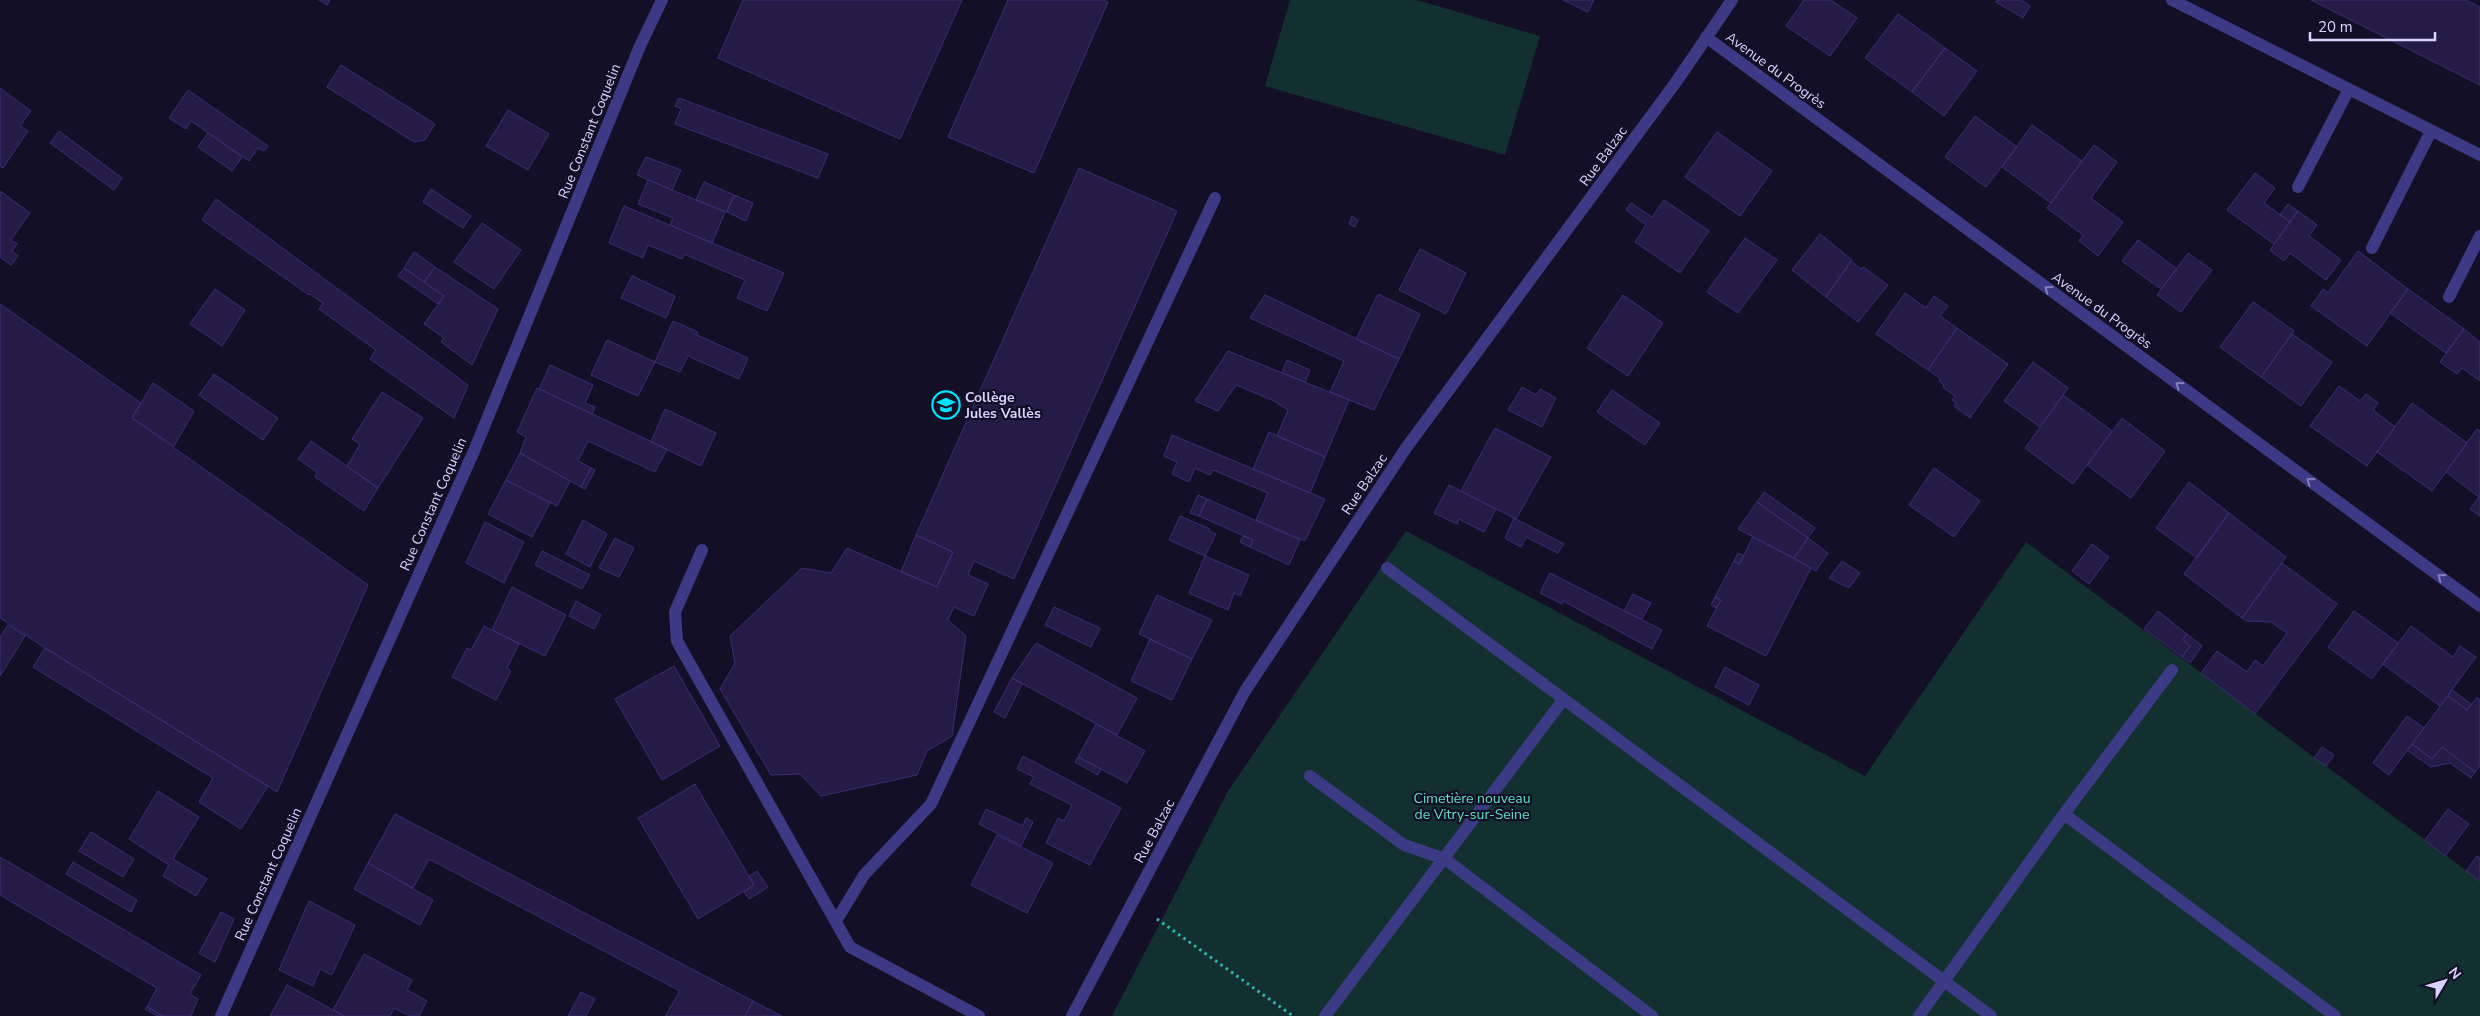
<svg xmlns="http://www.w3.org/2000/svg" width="2480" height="1016" viewBox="0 0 2480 1016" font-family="'Nunito Sans',sans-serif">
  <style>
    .green { fill: #12302f }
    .building { fill: #241b47; stroke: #3b2d73 }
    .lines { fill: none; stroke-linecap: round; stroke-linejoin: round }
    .path { stroke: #2fb8b0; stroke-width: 3; stroke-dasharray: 2.5 4; stroke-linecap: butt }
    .service { stroke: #3d3a85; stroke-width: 12 }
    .minor { stroke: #3d3a85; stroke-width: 12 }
    .oneway { stroke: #837fbc }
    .labels { text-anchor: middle; stroke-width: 4.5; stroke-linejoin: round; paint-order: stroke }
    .street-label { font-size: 14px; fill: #d9d4ff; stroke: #130f26 }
    .poi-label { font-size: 14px; font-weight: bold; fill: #d9d4ff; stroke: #130f26; text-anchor: start }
    .park-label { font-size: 14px; fill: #5fe0c0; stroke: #130f26 }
  </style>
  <rect width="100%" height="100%" fill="#130f26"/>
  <!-- green -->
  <path class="green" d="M1290 0H1417L1540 36 1505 155 1265 86Z
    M1406 531 1865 776 2026 542 2480 881V1016H1112L1228 791Z"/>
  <!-- building -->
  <path class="building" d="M319 0H330L327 5Z
    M743 0H962L900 139 718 58Z
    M1008 0H1103L1108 2 1034 173 948 137Z
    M1563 0H1594L1588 12Z
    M1804 0H1831L1857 18 1830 56 1786 26Z
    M1997 0H2021L2030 6 2023 18 1996 2Z
    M2311 0H2465L2480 7V85Z
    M1898 14 1945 48 1912 92 1865 58Z
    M1945 48 1977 71 1944 116 1912 92Z
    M341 65 435 124 425 140 414 142 327 87Z
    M0 88 31 111 20 126 28 131 3 168 0 166Z
    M188 90 268 146 264 151 258 148 249 161 191 121 186 129 169 118Z
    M679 98 828 154 818 178 675 124 681 109 675 106Z
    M508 110 549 134 528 170 486 146Z
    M1975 116 2017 147 1986 187 1945 157Z
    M2032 125 2082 161 2051 203 2002 167Z
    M59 131 122 178 114 190 50 143Z
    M1717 132 1772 171 1740 216 1685 177Z
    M208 133 242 157 232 171 198 147Z
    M2094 145 2117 162 2091 198 2123 222 2098 256 2079 241 2083 235 2047 208Z
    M646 157 681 170 672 190 637 175Z
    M1079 168 1177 211 1014 579 974 561 968 575 988 584 974 616 954 607 948 620 966 636 952 736 927 751 917 775 821 796 800 774 771 775 720 689 735 663 730 636 802 568 831 573 847 548 937 587 953 552 916 535Z
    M2255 173 2275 188 2264 203 2290 222 2274 244 2227 210Z
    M648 180 725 212 712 243 670 225 673 218 638 204Z
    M704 182 734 195 727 212 696 200Z
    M431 189 471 216 463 228 423 202Z
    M0 191 30 213 11 240 17 244 12 251 18 256 11 265 0 257Z
    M734 195 753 203 746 221 727 212Z
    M216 199 468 385 454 418 370 359 376 350 319 309 323 303 310 294 309 295 202 220Z
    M1664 200 1709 231 1680 273 1635 242 1646 225 1626 210 1631 203 1652 217Z
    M2288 204 2298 211 2290 222 2280 215Z
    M624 206 784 273 767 311 737 298 745 280 684 254 682 259 648 245 643 258 609 243Z
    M2298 211 2317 225 2309 236 2341 260 2326 280 2290 253 2284 261 2270 250Z
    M1352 216 1358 220 1355 227 1349 224Z
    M482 223 521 250 494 289 454 262Z
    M1820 234 1852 260 1826 297 1792 270Z
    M1745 238 1777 260 1738 313 1707 292Z
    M2138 240 2177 269 2161 289 2122 261Z
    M1420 249 1466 273 1446 314 1399 290Z
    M2358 251 2408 289 2367 346 2311 306 2323 289 2328 293Z
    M414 252 435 267 424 282 404 268Z
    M2188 253 2212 270 2181 312 2157 295Z
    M1851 261 1861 269 1863 267 1888 285 1858 322 1826 297Z
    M435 267 498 309 472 365 441 342 444 338 424 324 444 296 424 282Z
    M404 268 444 296 438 304 398 276Z
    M632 276 675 296 666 318 621 298Z
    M215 289 245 310 222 346 190 324Z
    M2408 289 2464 329 2446 353 2390 313Z
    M1905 293 1926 308 1934 296 1948 306 1940 316 1957 328 1928 370 1876 334Z
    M1378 294 1420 314 1399 359 1356 339Z
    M1265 295 1399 359 1374 410 1330 392 1344 361 1250 318Z
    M1623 295 1663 323 1628 376 1587 348Z
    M2253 302 2294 331 2261 377 2220 347Z
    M0 304 141 403 132 418 368 585 277 792 45 648 0 618Z
    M673 321 698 332 697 335 748 358 739 379 688 356 680 372 655 362Z
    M1957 328 2008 364 1970 418 1954 406 1956 403 1952 400 1955 396 1943 387 1944 385 1939 381 1941 379 1928 370Z
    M2464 329 2480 342V381L2462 368 2457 374 2440 362Z
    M2292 334 2332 362 2301 406 2261 377Z
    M607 340 655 362 638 396 591 375Z
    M1228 351 1349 400 1325 457 1277 436 1288 410 1274 401 1236 385 1218 411 1195 401Z
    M1287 360 1310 370 1305 382 1282 373Z
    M2033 362 2068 388 2040 427 2004 401Z
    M550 365 593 385 585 403 595 407 592 414 539 389Z
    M214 374 278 418 263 440 199 395Z
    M153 383 194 411 174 446 132 418Z
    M2339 386 2360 401 2366 394 2378 403 2373 410 2395 427 2367 466 2310 426Z
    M1522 387 1536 395 1540 389 1556 398 1542 427 1508 410Z
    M537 388 667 449 655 472 588 441 578 461 591 468 581 487 520 453 526 437 517 432Z
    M1612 390 1660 423 1645 445 1597 412Z
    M382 392 423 418 378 488 347 466 360 444 352 439Z
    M2063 395 2112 431 2073 484 2025 448Z
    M2412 403 2467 443 2432 491 2377 452Z
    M665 409 716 433 701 466 651 442Z
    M2122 418 2165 451 2131 498 2087 465Z
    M1495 428 1551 457 1516 519 1461 491Z
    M2477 429 2480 431V516L2470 509 2479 497 2446 472Z
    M1269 432 1325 457 1310 493 1253 469Z
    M1172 435 1325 499 1305 541 1256 520 1268 493 1213 470 1210 475 1195 468 1189 482 1172 474 1177 462 1164 456Z
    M311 441 378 488 364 511 315 477 317 472 298 459Z
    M520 453 570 481 557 506 506 480Z
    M591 468 595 470 585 489 581 487Z
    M1934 468 1980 501 1954 537 1909 505Z
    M506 480 550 503 532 537 488 514Z
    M2189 482 2229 513 2197 558 2156 528Z
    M1449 485 1496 509 1484 532 1459 519 1457 524 1434 513Z
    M1764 492 1815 528 1808 538 1757 502Z
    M1198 495 1207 499 1199 516 1190 513Z
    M1207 499 1300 540 1289 565 1250 547 1253 540 1199 516Z
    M1757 502 1808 538 1794 558 1738 529Z
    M2229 513 2286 557 2242 618 2184 574Z
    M1180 516 1210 529 1209 531 1216 534 1205 556 1169 540Z
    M1514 518 1516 519 1564 544 1558 553 1526 537 1521 547 1505 538Z
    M583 520 607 534 590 567 566 554Z
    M485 522 524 542 504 583 466 563Z
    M916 535 953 552 937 587 901 572Z
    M1243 536 1253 540 1250 547 1240 542Z
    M1753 537 1811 568 1766 656 1707 626 1721 600 1715 597 1734 561 1739 564Z
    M615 538 634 548 619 577 599 568Z
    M1808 538 1828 553 1816 571 1794 558Z
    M2092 544 2109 557 2089 584 2072 571Z
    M542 551 590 575 582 589 535 565Z
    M1738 553 1744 556 1739 564 1734 561Z
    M1205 556 1249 575 1240 596 1234 593 1228 610 1189 593Z
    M1842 561 1860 573 1849 588 1829 578Z
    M2282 563 2337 604 2255 714 2201 673 2217 651 2247 672 2255 660 2263 666 2287 633 2271 622 2246 621 2242 618Z
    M1550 573 1662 630 1652 649 1563 601 1562 604 1540 593Z
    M512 587 566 615 545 656 492 630Z
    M1633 594 1651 603 1642 619 1624 611Z
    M1157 595 1212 620 1192 659 1139 634Z
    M1715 597 1721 600 1716 608 1711 605Z
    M576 601 601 615 594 629 569 616Z
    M1054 607 1100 628 1091 647 1045 625Z
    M2158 611 2187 634 2183 640 2190 646 2182 657 2144 629Z
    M2354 611 2398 643 2372 679 2328 647Z
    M8 625 25 636 0 676V637Z
    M484 626 519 644 507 668 511 671 496 700 452 677 467 648 471 650Z
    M2411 626 2453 657 2460 646 2476 657 2440 706 2383 664Z
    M2187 634 2202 646 2190 663 2182 657 2190 646 2183 640Z
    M1150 639 1192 659 1172 700 1131 681Z
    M1036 643 1137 698 1117 735 1012 678Z
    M45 648 268 786 241 829 199 802 213 778 33 667Z
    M674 666 720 746 662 780 615 699Z
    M1725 667 1759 685 1749 705 1715 687Z
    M1012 678 1022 684 1005 718 994 712Z
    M2452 690 2471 704 2467 710 2448 696Z
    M2448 696 2467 710 2477 697 2480 700V766L2475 772 2442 747 2432 759 2412 744Z
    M2407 716 2424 728 2389 775 2373 763Z
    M1096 724 1145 751 1127 783 1078 757Z
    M2412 744 2432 759 2442 747 2475 772 2471 778 2450 763 2431 767 2407 750Z
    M2322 747 2334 755 2326 766 2314 758Z
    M1023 756 1121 808 1090 865 1046 843 1058 818 1064 821 1072 805 1030 784 1034 777 1017 769Z
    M1078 757 1101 769 1098 775 1075 762Z
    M695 784 754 885 698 919 638 818Z
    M158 791 199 817 173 859 207 879 196 896 163 876 169 865 129 839Z
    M986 809 1023 826 1026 818 1033 822 1021 846 979 824Z
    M2448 809 2469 824 2445 856 2425 840Z
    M395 814 753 1001 745 1016H665L680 991 429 859 413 888 368 863Z
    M91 832 134 859 123 877 79 851Z
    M997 835 1053 863 1027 913 971 885Z
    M2477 856 2480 858V881L2466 871Z
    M0 857 201 975 190 994 198 999 191 1016H163L147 1007 157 988 0 895Z
    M73 862 137 900 131 912 66 874Z
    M368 863 433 900 420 925 354 889Z
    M757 871 768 887 749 899 744 892 754 885 749 876Z
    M309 901 355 925 332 975 320 969 313 986 279 970Z
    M221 912 234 919 215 962 199 953Z
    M364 954 412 980 407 990 427 1001 419 1016H410L394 1008 390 1016H344L333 1010Z
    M287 985 333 1010 344 1016H270Z
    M581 992 595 999 586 1016H568Z
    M753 1001 782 1016H745Z
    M147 1007 163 1016H157L145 1009Z"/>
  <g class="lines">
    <!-- path -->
    <path class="path" d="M1157 919 1293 1016"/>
    <!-- service -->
    <path class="service" d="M2172 0 2480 155
      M2298 187 2349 89
      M2372 248 2431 131
      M2449 297 2480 236
      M702 550 675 612 677 641 850 947 979 1016
      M1387 568 1991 1016
      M1310 776 1404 845 1445 859 1652 1016
      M2064 814 2335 1016
      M836 921 864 875 931 804 1215 198
      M1325 1016 1563 700
      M1919 1016 2064 814 2172 670"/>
    <!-- minor -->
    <path class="minor" d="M1706 37 2480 606
      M221 1016 474 451 640 46 662 0
      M1072 1016 1245 691 1406 448 1676 82 1732 0"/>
  </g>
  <!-- one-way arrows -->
  <defs><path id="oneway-chevron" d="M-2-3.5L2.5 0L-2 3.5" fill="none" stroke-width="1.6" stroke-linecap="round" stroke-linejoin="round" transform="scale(1.25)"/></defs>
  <g class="oneway">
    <use href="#oneway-chevron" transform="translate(2048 289) rotate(-144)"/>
    <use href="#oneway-chevron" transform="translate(2179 385) rotate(-144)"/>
    <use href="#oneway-chevron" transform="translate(2310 481) rotate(-144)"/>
    <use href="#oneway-chevron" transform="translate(2441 577) rotate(-144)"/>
  </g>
  <!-- icons -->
  <defs>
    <g id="school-ring" transform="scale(1.4375)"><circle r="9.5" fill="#130f26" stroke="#00e5ff" stroke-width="1.5"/><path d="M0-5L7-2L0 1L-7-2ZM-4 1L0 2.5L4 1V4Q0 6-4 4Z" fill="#00e5ff"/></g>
  </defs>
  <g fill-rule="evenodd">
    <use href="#school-ring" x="946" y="405"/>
  </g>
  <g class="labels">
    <!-- street labels -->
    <g class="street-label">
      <text transform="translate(1776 70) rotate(36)" y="5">Avenue du Progrès</text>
      <text transform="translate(589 131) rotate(-68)" y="5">Rue Constant Coquelin</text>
      <text transform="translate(1603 156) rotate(-54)" y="5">Rue Balzac</text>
      <text transform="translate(2102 310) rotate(36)" y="5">Avenue du Progrès</text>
      <text transform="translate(1364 484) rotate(-56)" y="5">Rue Balzac</text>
      <text transform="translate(433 504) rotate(-66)" y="5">Rue Constant Coquelin</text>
      <text transform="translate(1154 831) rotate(-62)" y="5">Rue Balzac</text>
      <text transform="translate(268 874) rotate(-66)" y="5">Rue Constant Coquelin</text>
    </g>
    <!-- poi labels -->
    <g class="poi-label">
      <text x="965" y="402">Collège<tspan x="965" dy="16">Jules Vallès</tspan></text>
    </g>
    <!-- park labels -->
    <g class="park-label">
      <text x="1472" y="803">Cimetière nouveau<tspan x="1472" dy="16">de Vitry-sur-Seine</tspan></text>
    </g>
  </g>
  <!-- north arrow -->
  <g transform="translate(2445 981) rotate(52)" stroke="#130f26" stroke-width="4" paint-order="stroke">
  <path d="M0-4L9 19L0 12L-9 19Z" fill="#d9d4ff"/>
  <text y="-8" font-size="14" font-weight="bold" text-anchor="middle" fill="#d9d4ff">N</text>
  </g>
  <!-- scale -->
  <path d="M2310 32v8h125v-8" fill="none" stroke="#d9d4ff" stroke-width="2.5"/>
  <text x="2318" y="32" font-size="15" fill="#d9d4ff" stroke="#130f26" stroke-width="4" paint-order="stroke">20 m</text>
</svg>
